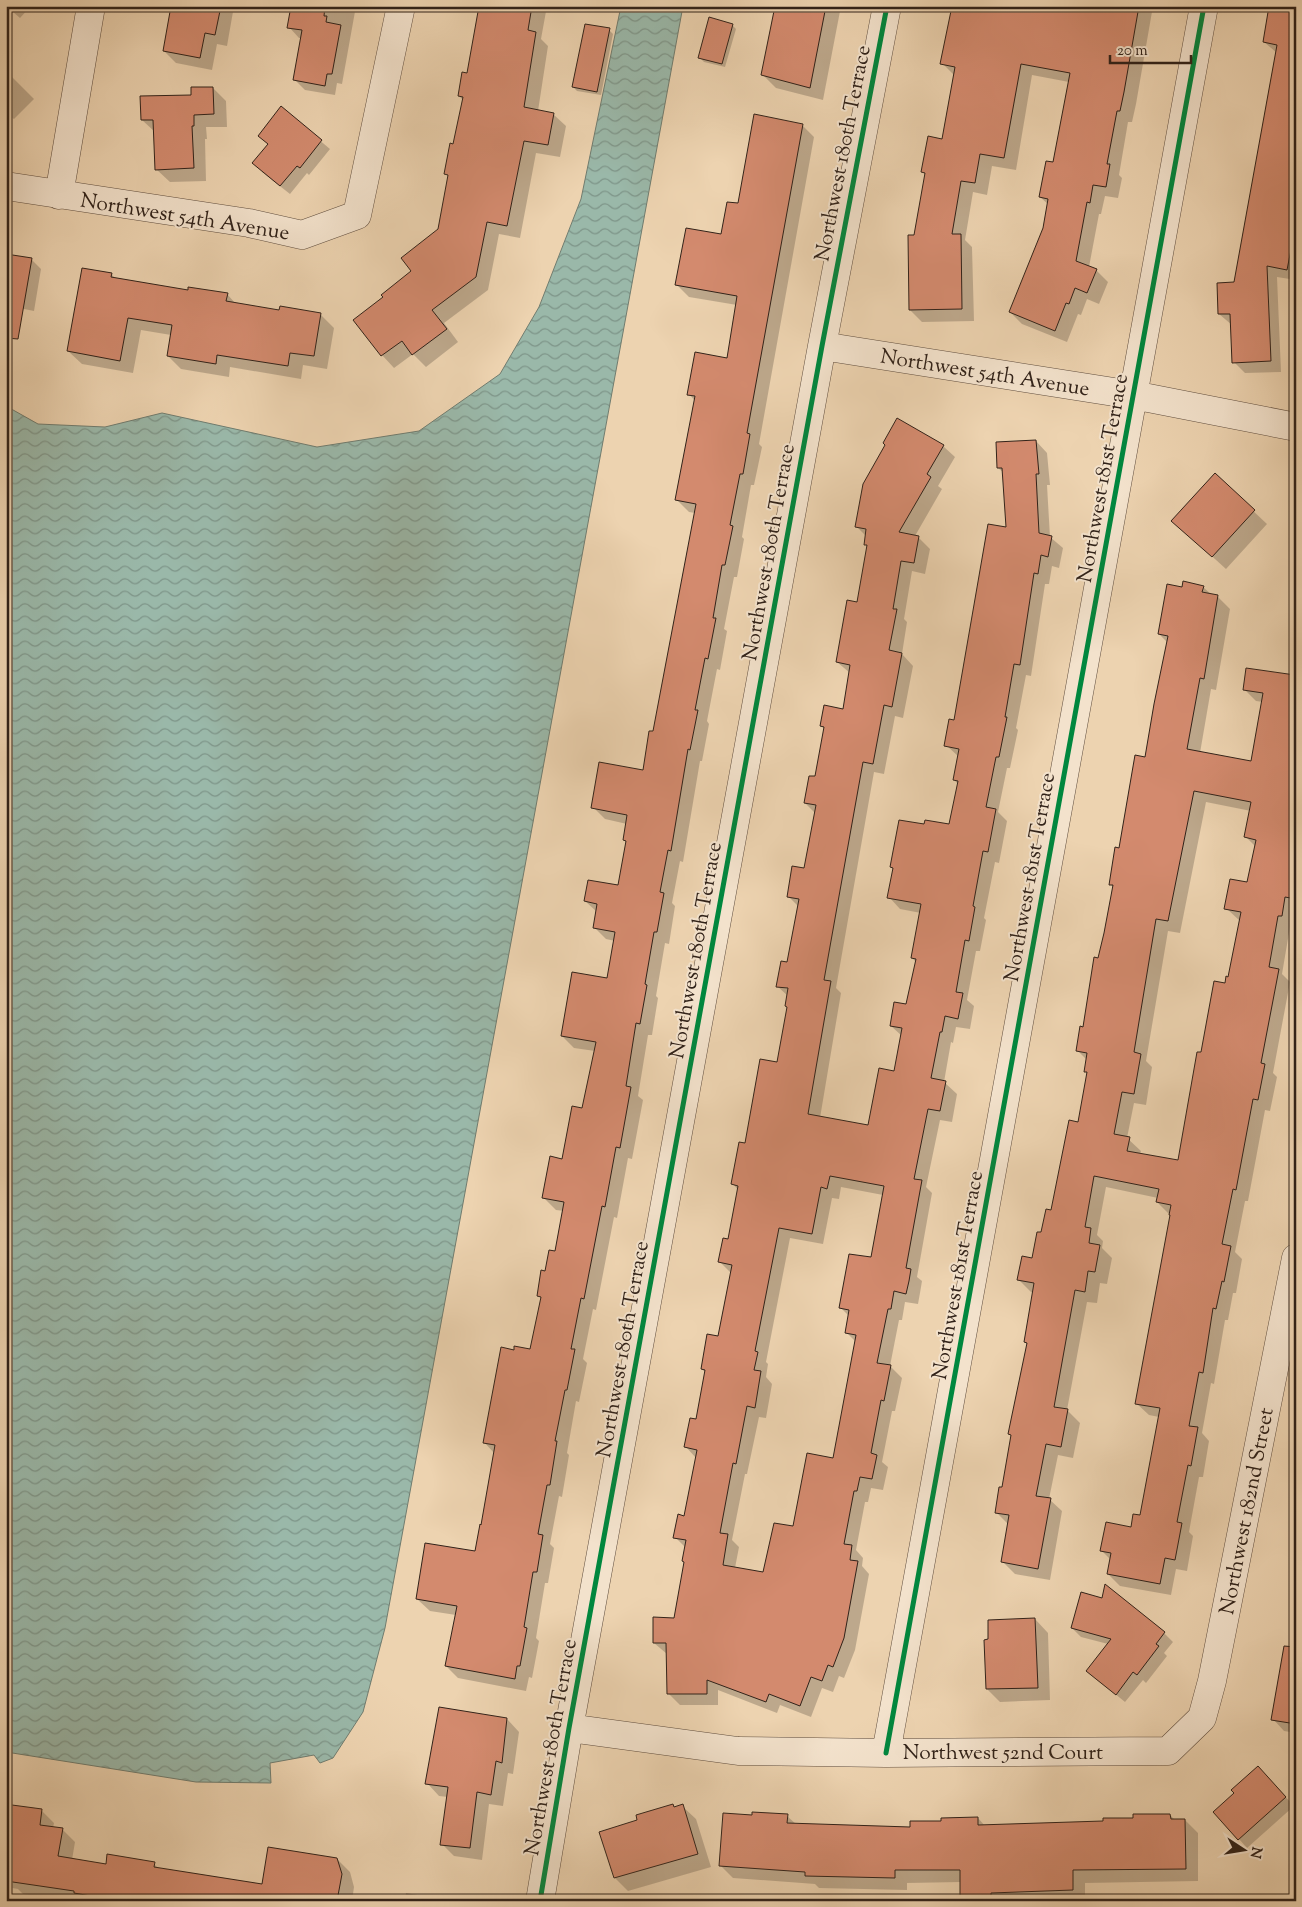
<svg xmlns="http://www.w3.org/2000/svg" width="1302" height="1907" viewBox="0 0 1302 1907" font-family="'Sorts Mill Goudy',serif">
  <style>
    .water { fill: url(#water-waves); stroke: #707c6f }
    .shadow { fill: #0003; fill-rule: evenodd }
    .building { fill: #d38a6e; stroke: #312219; fill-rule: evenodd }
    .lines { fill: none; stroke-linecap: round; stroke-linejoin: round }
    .minor-casing { stroke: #604e3f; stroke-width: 29 }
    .minor { stroke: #f3e2cc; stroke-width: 28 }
    .cycleway-casing { stroke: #f3e2cc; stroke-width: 8 }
    .cycleway { stroke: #00873e; stroke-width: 5 }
    .labels { text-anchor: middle; stroke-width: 4; stroke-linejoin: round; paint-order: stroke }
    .street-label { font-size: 21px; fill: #312219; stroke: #f3e2cc }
  </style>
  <defs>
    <pattern id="water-waves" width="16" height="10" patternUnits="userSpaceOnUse" patternTransform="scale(1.25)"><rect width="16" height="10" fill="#9ab8a9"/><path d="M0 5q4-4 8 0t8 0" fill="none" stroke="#7e9589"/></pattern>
  </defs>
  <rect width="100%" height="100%" fill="#edd3b0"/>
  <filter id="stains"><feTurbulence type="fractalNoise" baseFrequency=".004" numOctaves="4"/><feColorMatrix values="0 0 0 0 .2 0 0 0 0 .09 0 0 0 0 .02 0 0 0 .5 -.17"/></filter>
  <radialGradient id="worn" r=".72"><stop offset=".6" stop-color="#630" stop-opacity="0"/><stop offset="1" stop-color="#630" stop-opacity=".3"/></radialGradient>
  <!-- water -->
  <path class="water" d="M621 6H683L385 1628 363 1712 333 1758 320 1763 314 1755 270 1763 271 1783 196 1782 6 1752V406L38 424 105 427 162 413 317 447 419 431 500 374 539 307 581 199Z"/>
  <!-- shadow -->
  <path class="shadow" d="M6 6H31L20 18 13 12 6 11Z
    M165 6H234L227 46 217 44 212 70 176 63 164 51 170 11Z
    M295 6H356L342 84 337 83 335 95 305 90 294 79 302 38H299L289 27Z
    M480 6H547L541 39 548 46 538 111 553 114 566 126 560 157 536 153 520 238 499 234 488 290 444 323 458 342 426 367 413 354 394 368 382 355 384 298 413 271 439 230 449 177 445 173 454 145 463 100 459 96 468 74Z
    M776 6H841L823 100 776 88 762 74Z
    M1089 6H1153L1136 104 1132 122H1128L1119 175 1122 178 1118 198 1105 196 1101 214H1099L1089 267 1096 270 1108 282 1099 304 1087 299 1081 315 1078 314 1067 342 1022 324 1010 312 1044 228 1049 205 1040 197 1054 163 1069 82 1032 75 1016 170 992 166 987 195 973 192 965 240 972 247 974 321 922 322 910 310 915 236 926 175 923 172 943 140 954 75 942 63Z
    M1296 6V280L1277 277 1281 372 1245 373 1234 362 1232 325 1219 314 1235 284 1277 53 1264 42Z
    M732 25 736 29 725 67 704 62 700 58Z
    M609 30 613 34 601 95 577 91 573 87Z
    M6 71 34 99 14 119 11 117 6 122Z
    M213 88 226 101 227 127H206L207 139H205L206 181 170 182 156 169 155 132 142 120Z
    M281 108 330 149 309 175 307 173 290 194 262 172 269 145 260 136Z
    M802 125 814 137 759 444 762 447 754 485H751L742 537 744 539 737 577H734L724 629 727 631 720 670 717 669 707 721 709 724 702 761H700L683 862 680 861 672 903 675 906 669 944 665 943 656 996 658 998 652 1035H648L638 1096 643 1100 632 1159 628 1158 617 1218 614 1217 596 1310 593 1309 583 1359 587 1363 579 1402 576 1401 567 1453 569 1455 562 1497 559 1496 550 1544 554 1548 548 1583H545L536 1638 539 1641 532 1678 529 1677 526 1691 458 1678 446 1666 456 1615 430 1611 417 1599 476 1552 482 1526 494 1453 484 1442 515 1351 531 1350 542 1299 538 1295 556 1253 564 1211 556 1210 544 1198 563 1160 582 1110 595 1051 574 1048 562 1036 608 980 615 941 606 939 594 927 597 912 585 901 619 887 627 843 624 840 627 824 605 819 593 807 644 771 654 733 695 513 689 512 677 500 695 401 689 394 728 359 737 305 689 297 677 285 722 236 739 205Z
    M6 255 32 260 41 269 34 311 19 308 15 312 7 360Z
    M111 274 116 279 189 291 227 294 236 304 280 311 320 314 334 328 327 369 303 365 301 379 230 367 229 377 181 369 168 356 171 335 141 330 133 373 82 364 68 351Z
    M1036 441 1047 453 1050 485H1047L1050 537 1063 548 1059 568 1052 566 1049 584H1045L1031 676 1026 675 1016 728 1018 730 1010 768H1007L998 812 1007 821 999 863 995 862 984 918 986 920 980 951H976L967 1000 974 1006 970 1029 956 1027 953 1043 951 1042 944 1082 957 1094 952 1122 940 1120 926 1187 932 1193 917 1277 922 1281 920 1293 918 1304 905 1302 902 1320H899L890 1366 902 1378 895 1411H892L882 1462 888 1467 883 1490 871 1488 868 1502H865L856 1550 863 1558 862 1566 869 1574 855 1650 844 1678 839 1676 833 1692 822 1688 811 1717 780 1705 777 1713 718 1690V1705H680L669 1694 667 1654 654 1643 675 1619 685 1563 686 1548 675 1537 686 1517 696 1458 686 1447 697 1420 706 1373 702 1369 719 1338 732 1274 720 1262 729 1240 738 1190 733 1184 746 1144 778 1063 788 1008V996L777 986 788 964 799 907 788 896 805 870 815 813 805 803 816 778 825 729 822 726 844 710 850 673 837 662 858 603 868 547 865 544 866 536 857 527 943 446 955 457 938 486 942 489 915 536 918 537 930 549 925 574 912 571 904 619 907 622 902 654 913 666 903 718 895 716 884 774 874 772 836 988 841 993 820 1118 869 1127 895 1072 902 1036 891 1026 907 1005 916 962 912 958 921 913 900 909 889 897 894 870 891 867 925 826H950L958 784 954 780 959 757 946 745 955 722 1007 529 1004 473 998 468ZM841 1187 883 1195 872 1259 840 1307 849 1316 846 1332 856 1342 834 1460 794 1528 764 1573 735 1568 739 1547 732 1540 745 1474H747L759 1417 766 1418 772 1384 766 1377 768 1364 766 1362 790 1238 823 1244 832 1198 839 1199Z
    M1215 475 1267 524 1226 569 1173 521Z
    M1203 587 1212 595 1218 597 1230 609 1216 690 1211 689 1200 753 1252 762 1263 702 1256 701 1244 689 1247 670 1296 677V915L1293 928 1290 927 1282 974 1290 982 1273 1073 1277 1077 1270 1111 1265 1110 1248 1201H1245L1235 1252 1242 1259 1236 1293H1233L1228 1320H1225L1214 1384 1211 1383 1202 1433 1209 1441 1203 1477H1199L1189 1532 1193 1536 1187 1571 1176 1569 1171 1595 1120 1586 1108 1574 1111 1560 1102 1551 1132 1528 1141 1516 1159 1417 1149 1415 1136 1403 1171 1216 1157 1202 1158 1198 1106 1187 1097 1235 1103 1241 1102 1248 1112 1258 1107 1284 1100 1283 1097 1303 1087 1302 1067 1410 1080 1423 1073 1458 1058 1455 1049 1499 1062 1511 1050 1580 1015 1574 1003 1562 1009 1525 996 1512 1003 1489 1012 1436 1010 1434 1028 1345 1025 1342 1034 1293 1031 1292 1019 1280 1033 1260 1052 1211 1079 1124 1088 1074 1085 1071 1087 1060 1077 1050 1099 959 1114 888 1110 884 1146 759 1168 643 1159 634 1183 589ZM1206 802 1251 811 1246 837 1256 847 1248 884 1226 908 1240 921 1229 978 1202 1054 1179 1161 1140 1154 1141 1151 1127 1138 1134 1103 1146 1105 1152 1067 1146 1061 1168 931 1180 933Z
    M1295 608H1296V636L1291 631Z
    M1035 1619 1048 1633 1050 1700 1000 1702 987 1689Z
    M1072 1628 1164 1633 1173 1642 1164 1653 1167 1656 1146 1683 1143 1680 1125 1702 1087 1671 1108 1644 1081 1637Z
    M1296 1641V1733L1284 1731 1273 1719 1292 1659Z
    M507 1719 519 1732 513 1774 508 1773 503 1806 489 1804 482 1860 454 1856 442 1844 448 1797 439 1796 427 1783Z
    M1266 1776 1294 1806 1247 1848 1239 1839 1236 1793Z
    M673 1805 675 1808 682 1806 696 1819 711 1867 628 1891 615 1878 600 1833 639 1820Z
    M41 1810 54 1823 53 1828 62 1829 75 1842 72 1860 107 1866 154 1864 160 1870 263 1885 337 1859 350 1872 354 1887 352 1901H69L23 1894 18 1889 6 1887V1816Z
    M1170 1815 1175 1820H1185L1198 1833V1881L1085 1883V1901H961V1882L907 1883V1890L819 1888 815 1884 733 1878 720 1865 753 1817 787 1816 797 1825 911 1828 942 1822 978 1818 985 1826 1104 1822Z
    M406 1893 452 1901H405Z"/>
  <!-- building -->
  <path class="building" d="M171 6H221L215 35 205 33 200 58 163 51Z
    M291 6H325L324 16H327L326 22 341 25 332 74H327L325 86 293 80 302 30 287 28Z
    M479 6H532L528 30 536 32 524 107 554 113 548 145 524 141 507 226 487 222 476 277 432 310 447 329 412 355 402 341 381 356 353 320 383 297 381 295 411 271 401 258 438 229 448 175 444 174 450 143 453 144 463 97 458 96 462 72 467 73Z
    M775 6H826L810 88 761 75Z
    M952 6H1139L1124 92 1120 111H1117L1107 164H1110L1106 187 1093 185 1090 203 1087 202 1076 261 1097 269 1087 293 1075 288 1069 304 1066 303 1055 331 1009 312 1043 228 1048 199 1039 197 1046 161 1053 162 1070 73 1021 64 1004 158 980 154 975 183 961 181 952 234H961L962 309 909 310 908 235H914L925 173 921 172 928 136 942 139 955 67 940 64Z
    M1269 6H1296V224L1287 270 1267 266 1271 361 1232 363 1230 314H1218L1217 283 1234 282 1277 45 1263 42Z
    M709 17 733 24 722 64 698 58Z
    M585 24 610 28 597 92 572 87Z
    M191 87H213L214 114 194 115V126H192L194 168 155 170 153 120H141L140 96 191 95Z
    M281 106 322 140 300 168 297 166 280 186 252 163 268 144 258 136Z
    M754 114 803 124 747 433 750 434 743 474H740L730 525 733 526 725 565H722L713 618H716L708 659 705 658 695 710H698L690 750 688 749 671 851 668 850 660 892 664 893 657 932H654L645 984 647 985 640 1024 636 1023 626 1086 631 1087 620 1148 616 1147 605 1207 602 1206 584 1299 581 1298 571 1349H575L567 1390H565L555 1441H557L550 1485H547L538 1534 543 1535 537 1572H533L524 1627 527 1628 520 1666H517L515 1679 445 1666 457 1606 416 1599 425 1543 475 1551 480 1524 481 1525 495 1445 483 1443 501 1347 514 1350V1346L530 1349 541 1297 537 1296 541 1270 545 1271 549 1250 555 1251 564 1202 542 1198 550 1156 562 1159 572 1106 582 1108 596 1042 561 1036 572 972 607 978 615 932 593 928 597 904 584 901 588 880 618 885 626 841 623 840 627 815 591 808 599 762 643 770 649 731H653L696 504 675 500 695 396 687 395 695 352 727 358 737 296 675 285 686 228 721 234 727 202 738 203Z
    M6 254 32 258 18 339 6 338Z
    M82 268 112 273 111 277 188 290V287L228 293 226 301 279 310 280 306 321 313 314 356 290 353 288 366 217 355 216 364 167 356 172 325 128 318 120 361 67 351Z
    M897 418 944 445 927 474 931 477 899 532 919 536 914 563 901 561 893 609H897L889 650 902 653 892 707 884 705 873 764 863 762 824 980 831 981 808 1114 868 1125 879 1068 894 1071 902 1028 890 1026 894 1002 906 1004 916 959 911 958 921 904 887 898 893 868 890 867 899 820 924 824 925 820 949 824 958 781 953 780 959 749 944 746 949 719 954 720 988 524 1006 527 1002 468H997L996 442 1036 440 1039 474H1036L1039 533 1052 536 1048 557 1041 555 1038 574 1034 573 1020 665 1014 664 1005 717H1007L999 757H996L986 807 996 809 988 852 983 851 973 906 975 907 969 941 965 940 956 992 963 993 958 1019 945 1016 942 1032H940L931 1078 946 1081 940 1111 928 1109 914 1179 922 1180 906 1268 911 1269 909 1281 906 1294 894 1291 891 1309H888L877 1363 891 1365 884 1401 881 1400 871 1453 877 1455 872 1479 860 1477 857 1491H854L844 1544 852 1545 850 1560 858 1561 844 1638 833 1667 828 1665 822 1681 811 1677 800 1706 769 1694 766 1702 707 1680V1694H667L666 1643H653V1617L674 1618 684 1562 682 1561 686 1540 673 1538 678 1514 684 1516 697 1450 684 1447 690 1418 696 1419 705 1370 701 1369 707 1334 718 1336 732 1265 718 1262 723 1238 728 1239 738 1186 731 1184 739 1142 745 1143 760 1059 777 1062 787 1007 785 1006 788 988 776 987 781 961 787 962 799 899 787 897 792 866 804 868 816 805 804 803 809 776H815L824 727 820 726 824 705 843 709 850 665 836 662 847 600 857 602 867 545H864L866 529 855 527 863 484 885 445 883 443ZM830 1176 884 1186 871 1257 849 1254 839 1308 849 1310 845 1333 856 1335 833 1458 807 1453 793 1526 774 1523 763 1572 723 1565 728 1534 720 1533 733 1463 736 1464 747 1406 755 1408 761 1371 754 1370 758 1352 755 1351 779 1228 812 1234 821 1187 827 1189Z
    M1215 473 1255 510 1212 557 1171 521Z
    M1183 581 1204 586 1202 592 1218 595 1204 679 1200 678 1187 749 1251 761 1263 693 1243 690 1246 668 1295 675 1293 688 1296 689V899L1285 897 1282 916H1278L1269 967 1279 969 1261 1063 1265 1064 1258 1100 1253 1099 1236 1190 1233 1189 1222 1244 1231 1246 1224 1282 1222 1281 1216 1309 1213 1308 1203 1373 1199 1372 1189 1426 1198 1427 1191 1466 1188 1465 1177 1522 1182 1523 1175 1560 1165 1558 1160 1584 1107 1574 1111 1553 1100 1551 1106 1522 1131 1527 1133 1514 1140 1515 1160 1408 1135 1404 1170 1215H1169L1171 1205 1156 1202 1159 1189 1094 1176 1085 1227 1091 1228 1089 1243 1100 1245 1095 1272 1088 1271 1085 1292 1075 1290 1054 1407 1068 1409 1061 1447 1046 1444 1036 1496 1051 1498 1038 1569 1001 1562 1009 1515 995 1513 999 1487H1002L1011 1435 1008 1434 1027 1343 1024 1342 1034 1283 1017 1280 1022 1256 1032 1258 1037 1232H1041L1046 1209 1051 1210 1069 1120 1078 1122 1087 1072H1084L1087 1053 1076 1051 1080 1026 1083 1027 1094 957 1098 958 1104 933 1113 885H1109L1115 847 1119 848 1135 755 1145 757 1154 704 1168 636 1158 634 1167 584 1182 587ZM1194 791 1251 802 1244 837 1256 840 1247 882 1230 879 1224 909 1241 912 1228 977 1226 976 1225 983 1214 981 1201 1052H1197L1178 1160 1127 1151 1130 1137 1114 1134 1122 1092 1134 1094 1141 1054 1134 1052 1156 919 1168 921Z
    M1105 1584 1165 1632 1156 1644 1159 1646 1137 1675 1133 1672 1116 1695 1086 1671 1111 1639 1071 1628 1081 1592 1102 1598Z
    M1035 1618 1038 1688 986 1689 984 1640 988 1639V1620Z
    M1284 1646 1296 1647V1724L1271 1720Z
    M439 1707 507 1718 502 1763 496 1761 491 1795 477 1792 470 1848 440 1845 448 1787 425 1784Z
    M1258 1766 1286 1797 1238 1840 1213 1812 1234 1793 1231 1790Z
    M673 1804 674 1807 683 1804 698 1854 614 1878 599 1832 637 1820 636 1815Z
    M12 1805 42 1809 40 1825 63 1828 58 1856 106 1864 107 1854 155 1862 154 1867 262 1884 268 1847 337 1858 342 1874 337 1901H119L74 1893V1891L6 1881V1814Z
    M752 1812 788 1814 787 1823 910 1827V1821H941V1818L978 1817V1825L1103 1821V1818H1133V1814H1170L1171 1819H1185L1186 1869 1073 1870V1890L991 1893V1901H960V1870H895V1878L805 1876V1872L719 1866 723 1813 752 1815Z"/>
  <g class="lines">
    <!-- minor casing -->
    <g class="minor-casing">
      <path id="minor" d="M6 186 249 223 302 235 357 215 401 6
        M59 195 91 6
        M822 346 1133 395 1296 427
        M569 1728 738 1751 886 1753 1168 1751 1202 1718 1212 1681 1296 1258
        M886 1753 1204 6
        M540 1901 569 1728 822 346 887 6"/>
    </g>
    <!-- minor -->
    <use href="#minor" class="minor"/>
    <!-- cycleway casing -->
    <g class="cycleway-casing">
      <path id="cycleway" d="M886 1753 1204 6
        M540 1901 569 1728 822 346 887 6"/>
    </g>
    <!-- cycleway -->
    <use href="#cycleway" class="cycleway"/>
  </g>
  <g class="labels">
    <!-- street labels -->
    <g class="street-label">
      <text transform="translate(842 153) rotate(-79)" y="7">Northwest 180th Terrace</text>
      <text transform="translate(185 216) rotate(9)" y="7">Northwest 54th Avenue</text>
      <text transform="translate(985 372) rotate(9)" y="7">Northwest 54th Avenue</text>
      <text transform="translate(1102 478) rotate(-80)" y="7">Northwest 181st Terrace</text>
      <text transform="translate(768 552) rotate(-80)" y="7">Northwest 180th Terrace</text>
      <text transform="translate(1029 877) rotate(-80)" y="7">Northwest 181st Terrace</text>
      <text transform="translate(695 950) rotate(-80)" y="7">Northwest 180th Terrace</text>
      <text transform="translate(957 1275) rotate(-80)" y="7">Northwest 181st Terrace</text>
      <text transform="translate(622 1349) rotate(-80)" y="7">Northwest 180th Terrace</text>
      <text transform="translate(1246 1511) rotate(-79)" y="7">Northwest 182nd Street</text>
      <text transform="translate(550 1747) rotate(-80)" y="7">Northwest 180th Terrace</text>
      <text x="1003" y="1759">Northwest 52nd Court</text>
    </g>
  </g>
  <!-- margin -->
  <rect width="1302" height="1907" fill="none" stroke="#edd3b0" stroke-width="25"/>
  <rect x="8" y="8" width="1287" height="1892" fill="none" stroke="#312219" stroke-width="2.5"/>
  <rect x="12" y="12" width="1277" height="1882" fill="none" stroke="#312219"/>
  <!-- north arrow -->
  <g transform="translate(1244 1850) rotate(102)" stroke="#f3e2cc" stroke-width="4" paint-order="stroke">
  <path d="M0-4L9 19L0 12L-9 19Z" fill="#312219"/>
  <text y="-8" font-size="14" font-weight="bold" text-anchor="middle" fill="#312219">N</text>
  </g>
  <!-- scale -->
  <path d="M1110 55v8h81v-8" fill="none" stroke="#312219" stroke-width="2.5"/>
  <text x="1117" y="55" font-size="15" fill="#312219" stroke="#f3e2cc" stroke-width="4" paint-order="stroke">20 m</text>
  <rect width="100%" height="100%" filter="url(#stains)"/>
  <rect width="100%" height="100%" fill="url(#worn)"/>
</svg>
